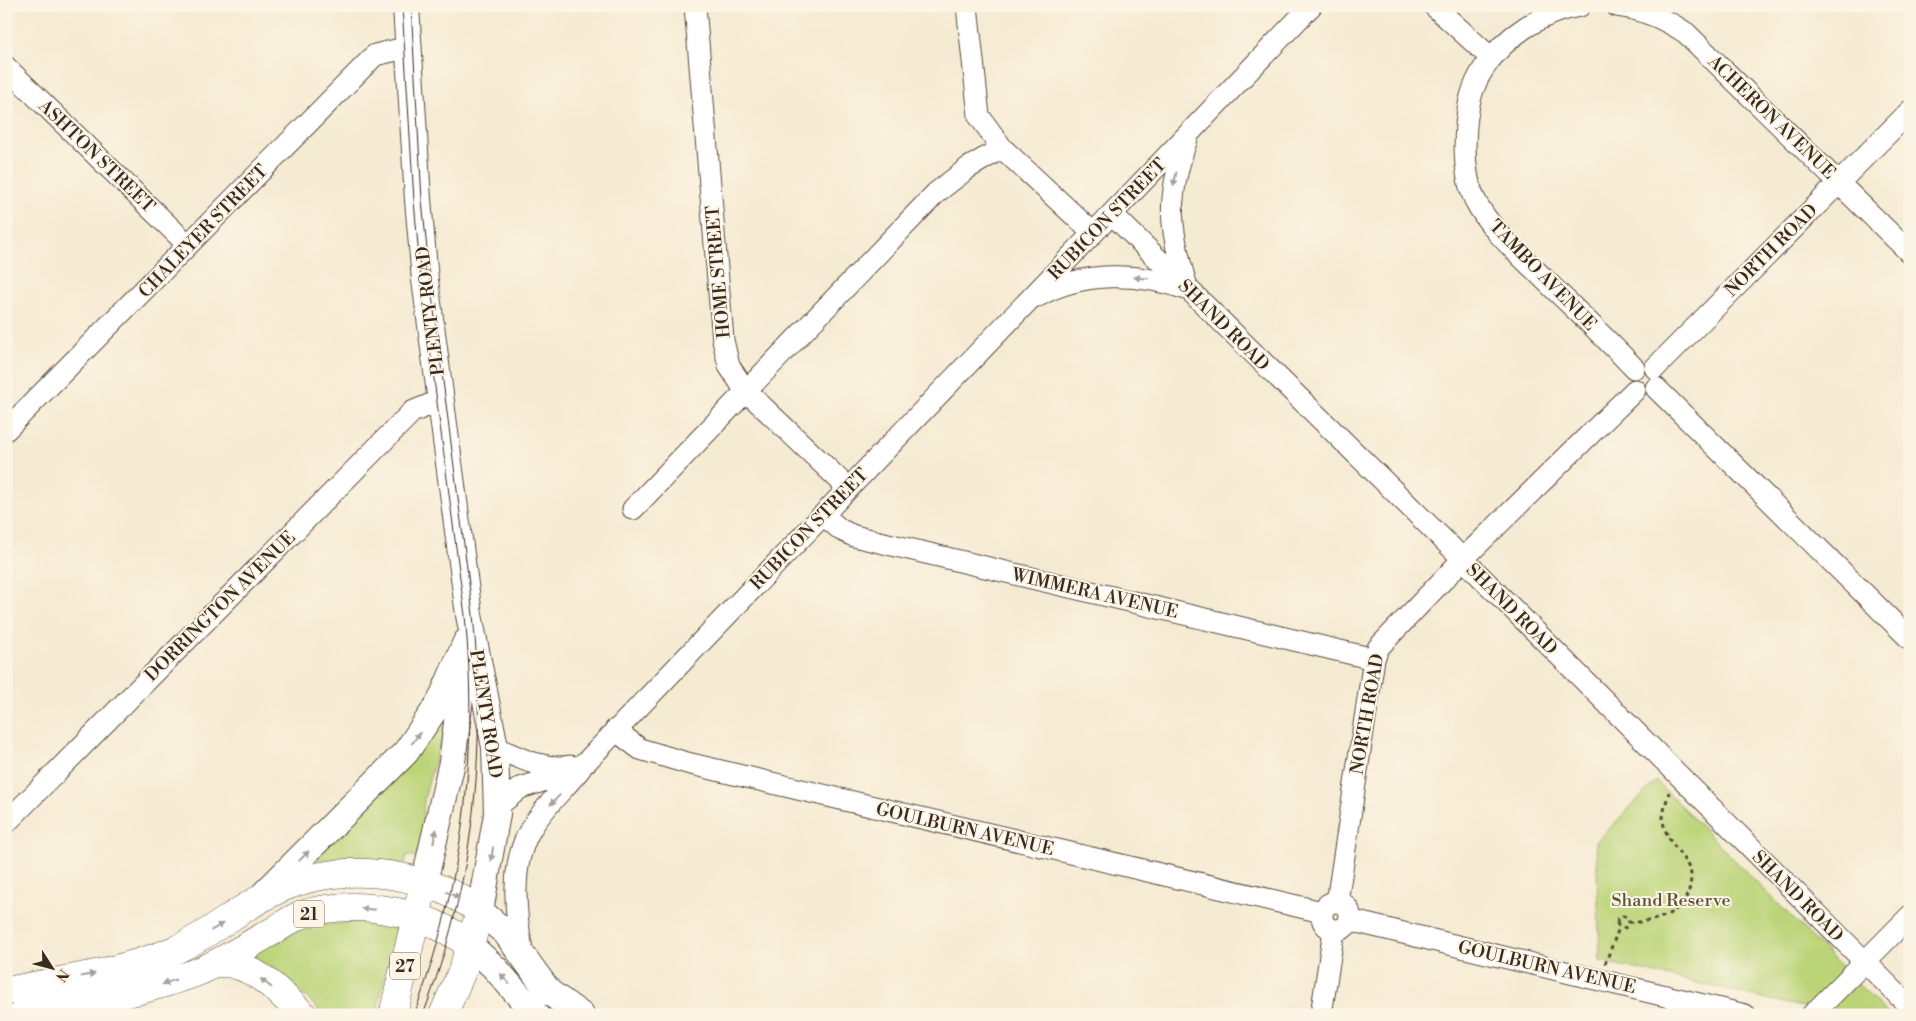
<svg xmlns="http://www.w3.org/2000/svg" width="1916" height="1021" viewBox="0 0 1916 1021" font-family="'Libre Bodoni',serif">
  <style>
    .green { fill: #bcd478; stroke: #7c7f4b }
    .lines { fill: none; stroke-linecap: round; stroke-linejoin: round }
    .minor-casing { stroke: #574739; stroke-width: 23 }
    .major-casing { stroke: #574739; stroke-width: 28 }
    .highway-casing { stroke: #574739; stroke-width: 29 }
    .path { stroke: #574739; stroke-width: 3; stroke-dasharray: 4 4; stroke-linecap: butt }
    .minor { stroke: #fff; stroke-width: 21 }
    .major { stroke: #fff; stroke-width: 26 }
    .highway { stroke: #fff; stroke-width: 28 }
    .tram { stroke: #3b2a1e; stroke-width: 1 }
    .oneway { fill: #a79f9a }
    .labels { text-anchor: middle; stroke-width: 4; stroke-linejoin: round; paint-order: stroke }
    .shield { fill: #fcf5e5; stroke: #75675a; stroke-width: 1 }
    .shield-label { font-size: 16px; font-weight: bold; fill: #3b2a1e }
    .street-label { font-size: 18px; fill: #3b2a1e; stroke: #fcf5e5 }
    .park-label { font-size: 18px; fill: #5b5434; stroke: #fcf5e5 }
  </style>
  <rect width="100%" height="100%" fill="#fcf5e5"/>
  <filter id="ink" filterUnits="userSpaceOnUse"><feTurbulence type="fractalNoise" baseFrequency=".02" numOctaves="2"/><feDisplacementMap in="SourceGraphic" scale="10" xChannelSelector="R" yChannelSelector="G"/><feConvolveMatrix kernelMatrix="1 2 1 2 8 2 1 2 1" color-interpolation-filters="sRGB"/></filter>
  <filter id="wash" filterUnits="userSpaceOnUse"><feTurbulence type="fractalNoise" baseFrequency=".0096" numOctaves="4" result="noise"/><feDisplacementMap in="SourceGraphic" scale="20" xChannelSelector="R" yChannelSelector="G"/><feGaussianBlur stdDeviation="1.12" result="paint"/><feColorMatrix in="noise" values="0 0 0 0 0 0 0 0 0 0 0 0 0 0 0 0 0 1.4 0 .05"/><feComposite in="paint" operator="in"/></filter>
  <g filter="url(#wash)">
    <rect width="100%" height="100%" fill="#f5ead2"/>
    <!-- green -->
    <path class="green" d="M448 714C443 742 431 767 425 796 421 810 425 824 423 838 422 844 419 851 417 857L407 855 405 864 357 858 315 860Z
      M1656 781 1889 1015H1838L1600 961 1596 842Z
      M366 921 397 928 376 1015H322L310 1000 249 954 303 927Z"/>
  </g>
  <g filter="url(#ink)">
    <g class="lines">
      <!-- minor casing -->
      <g class="minor-casing">
        <path id="minor" d="M695 6 723 340 729 366 745 390 848 488
          M967 6 979 116 1002 148 1093 233
          M1434 6 1491 58
          M1580 6C1542 12 1505 36 1484 68 1472 86 1468 104 1466 126 1464 150 1464 177 1475 200 1488 226 1513 249 1534 269 1567 302 1602 334 1634 368
          M1617 6C1643 9 1665 19 1686 33L1910 253
          M6 67 188 245
          M1187 139C1166 199 1169 228 1187 287
          M1112 214 1463 559 1910 1007
          M1038 296C1083 271 1139 272 1186 289
          M1655 368 1910 111
          M1656 388 1910 639
          M6 430 375 55 409 47
          M633 509 936 193 968 168 1002 148
          M823 515 841 530 854 536 1374 659
          M615 730 640 749 687 763 1322 912
          M495 747C518 757 543 771 570 766
          M498 806 520 788 566 774 586 762 1311 6
          M6 823 412 412 441 400
          M1337 902 1374 659 1378 648 1463 559 1635 390
          M1322 916a14 14 0 1 1 28 0a14 14 0 1 1-28 0Z
          M1349 920 1745 1015
          M523 954C515 915 509 863 532 827 545 806 565 788 581 768
          M1321 1015 1334 930
          M1812 1015 1910 916"/>
      </g>
      <!-- major casing -->
      <g class="major-casing">
        <path id="major" d="M406 6 418 200 425 280 469 615 495 747 497 814 480 911 506 933 549 992 581 1015
          M424 883 452 762 464 666
          M264 894 406 752 440 702 466 642
          M471 946 494 967 536 1015"/>
      </g>
      <!-- highway casing -->
      <g class="highway-casing">
        <path id="highway" d="M214 964C246 956 281 993 303 1015
          M6 991C63 980 122 972 175 950 209 935 236 911 269 894 334 860 421 868 480 911L463 969 443 1015
          M22 1015C82 1003 137 994 195 973 223 962 249 944 275 930 283 925 292 918 301 915 356 897 427 911 471 946
          M393 1015 420 900"/>
      </g>
      <!-- path -->
      <path class="path" d="M1617 922a6 6 0 1 1 12 0a6 6 0 1 1-12 0Z
        M1629 922C1654 923 1685 914 1690 886 1690 883 1692 878 1691 874 1686 855 1664 841 1663 819 1663 811 1667 800 1669 792
        M1605 964 1619 928"/>
      <!-- minor -->
      <use href="#minor" class="minor"/>
      <!-- major -->
      <use href="#major" class="major"/>
      <!-- highway -->
      <use href="#highway" class="highway"/>
      <!-- tram -->
      <path class="tram" d="M402 6 414 201 421 280 465 616C479 758 463 881 414 1015
        M411 6 422 200 430 279 473 615C487 756 474 881 423 1015"/>
    </g>
    <!-- one-way arrows -->
    <defs><path id="oneway-solid" d="M-6-.8H1V-3.2L6.5 0L1 3.2V.8H-6Z" transform="scale(1.25)"/></defs>
    <g class="oneway">
      <use href="#oneway-solid" transform="translate(1175 179) rotate(102)"/>
      <use href="#oneway-solid" transform="translate(1141 278) rotate(-174)"/>
      <use href="#oneway-solid" transform="translate(416 738) rotate(-54)"/>
      <use href="#oneway-solid" transform="translate(555 800) rotate(134)"/>
      <use href="#oneway-solid" transform="translate(435 836) rotate(-77)"/>
      <use href="#oneway-solid" transform="translate(492 854) rotate(99)"/>
      <use href="#oneway-solid" transform="translate(304 856) rotate(-45)"/>
      <use href="#oneway-solid" transform="translate(453 895) rotate(25)"/>
      <use href="#oneway-solid" transform="translate(368 909) rotate(-175)"/>
      <use href="#oneway-solid" transform="translate(217 927) rotate(-31)"/>
      <use href="#oneway-solid" transform="translate(88 975) rotate(-12)"/>
      <use href="#oneway-solid" transform="translate(505 979) rotate(-131)"/>
      <use href="#oneway-solid" transform="translate(169 982) rotate(161)"/>
      <use href="#oneway-solid" transform="translate(266 983) rotate(-141)"/>
    </g>
  </g>
  <g class="labels">
    <!-- shield labels -->
    <g class="shield">
      <rect x="294" y="900.5" width="30" height="27" rx="4"/>
      <rect x="390" y="952.5" width="30" height="27" rx="4"/>
    </g>
    <g class="shield-label">
      <text x="309" y="920">21</text>
      <text x="405" y="972">27</text>
    </g>
    <!-- street labels -->
    <g class="street-label">
      <text transform="translate(1772 117) rotate(44)" y="6">ACHERON AVENUE</text>
      <text transform="translate(97 156) rotate(44)" y="6">ASHTON STREET</text>
      <text transform="translate(1107 219) rotate(-46)" y="6">RUBICON STREET</text>
      <text transform="translate(203 231) rotate(-46)" y="6">CHALEYER STREET</text>
      <text transform="translate(1771 250) rotate(-45)" y="6">NORTH ROAD</text>
      <text transform="translate(718 272) rotate(-95)" y="6">HOME STREET</text>
      <text transform="translate(1543 275) rotate(46)" y="6">TAMBO AVENUE</text>
      <text transform="translate(430 311) rotate(-97)" y="6">PLENTY ROAD</text>
      <text transform="translate(1224 325) rotate(45)" y="6">SHAND ROAD</text>
      <text transform="translate(809 529) rotate(-46)" y="6">RUBICON STREET</text>
      <text transform="translate(1095 593) rotate(13)" y="6">WIMMERA AVENUE</text>
      <text transform="translate(220 606) rotate(-45)" y="6">DORRINGTON AVENUE</text>
      <text transform="translate(1512 609) rotate(45)" y="6">SHAND ROAD</text>
      <text transform="translate(486 714) rotate(81)" y="6">PLENTY ROAD</text>
      <text transform="translate(1367 714) rotate(-80)" y="6">NORTH ROAD</text>
      <text transform="translate(965 829) rotate(13)" y="6">GOULBURN AVENUE</text>
      <text transform="translate(1798 896) rotate(45)" y="6">SHAND ROAD</text>
      <text transform="translate(1547 967) rotate(13)" y="6">GOULBURN AVENUE</text>
    </g>
    <!-- park labels -->
    <g class="park-label">
      <text x="1671" y="906">Shand Reserve</text>
    </g>
  </g>
  <!-- margin -->
  <rect width="1916" height="1021" fill="none" stroke="#fcf5e5" stroke-width="25"/>
  <!-- north arrow -->
  <g transform="translate(52 968) rotate(126)" stroke="#fcf5e5" stroke-width="4" paint-order="stroke">
  <path d="M0-4L9 19L0 12L-9 19Z" fill="#3b2a1e"/>
  <text y="-8" font-size="14" font-weight="bold" text-anchor="middle" fill="#3b2a1e">N</text>
  </g>
</svg>
